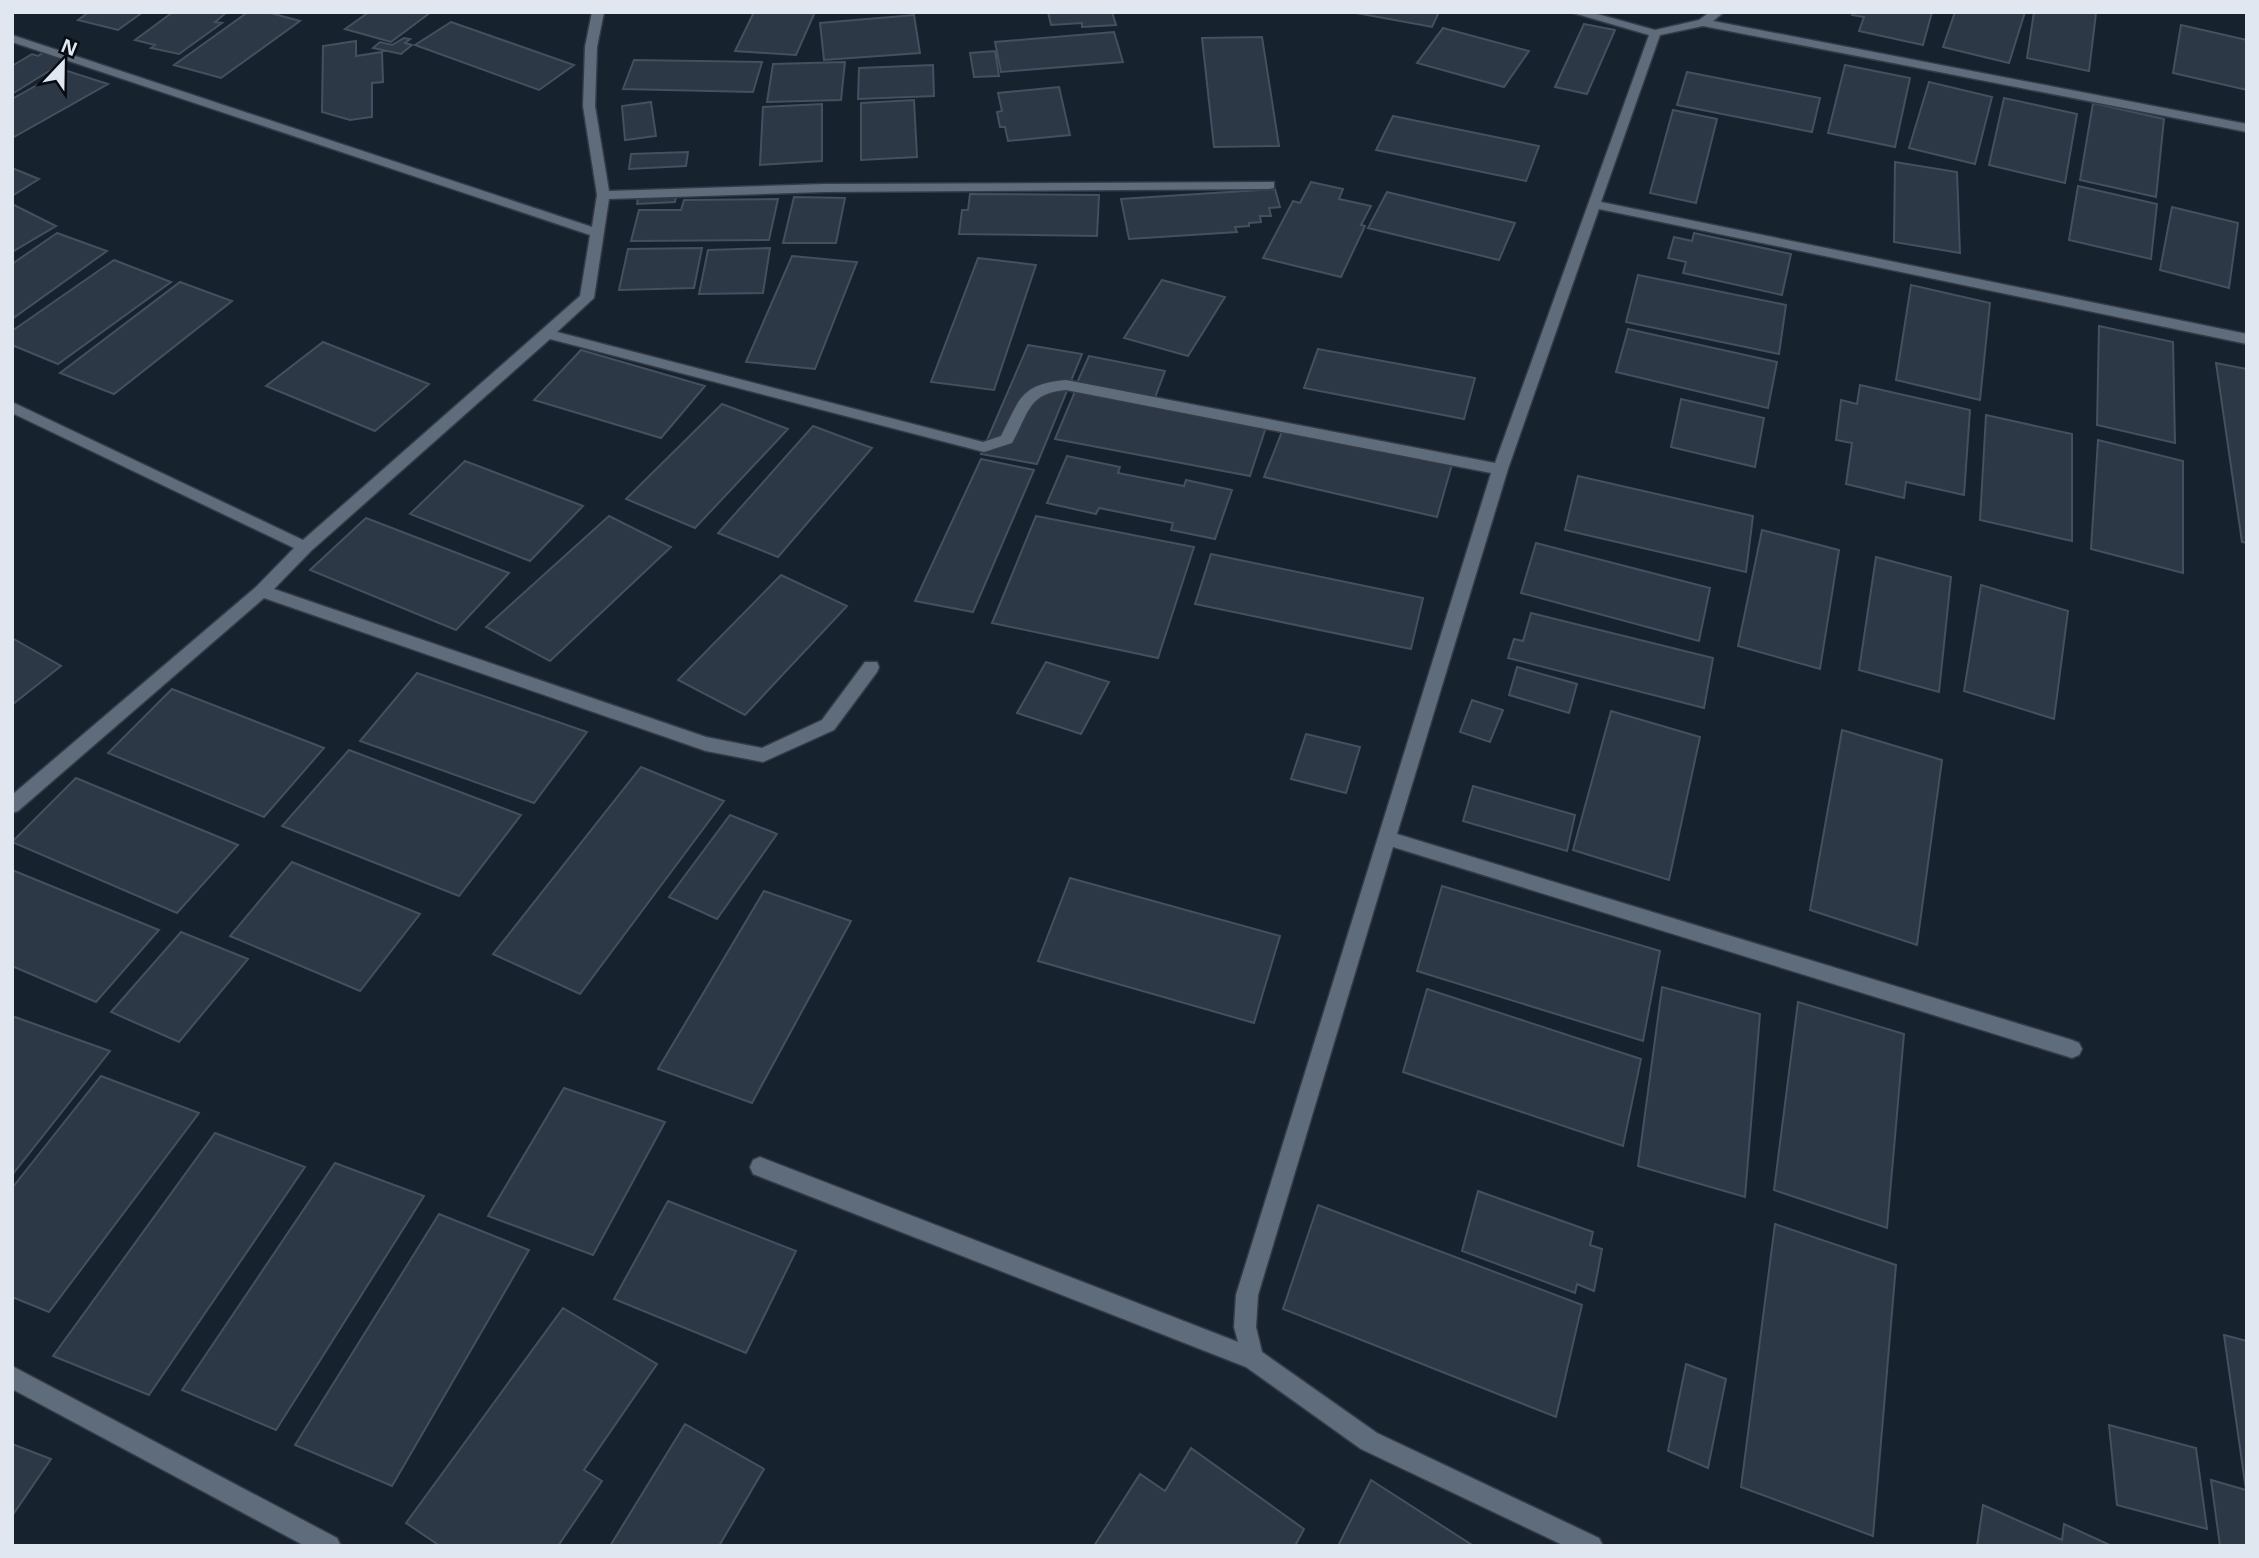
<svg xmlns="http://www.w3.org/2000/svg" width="2259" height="1558" viewBox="0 0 2259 1558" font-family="'Noto Sans',sans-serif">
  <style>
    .building { fill: #2d3846; stroke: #44505f; stroke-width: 2 }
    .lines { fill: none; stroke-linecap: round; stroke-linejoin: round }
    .minor-casing { stroke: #343b47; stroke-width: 3 }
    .minor { fill: #5f6c7c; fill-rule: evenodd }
  </style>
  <rect width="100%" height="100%" fill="#17222f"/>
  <!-- building -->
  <path class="building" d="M89 12H143L118 30 78 20Z
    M173 12H227L215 22 222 23 179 54 151 48 155 45 135 40Z
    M248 12H267L300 21 221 78 174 65Z
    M369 12H431L391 42 345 29Z
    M754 12H815L796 55 735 51Z
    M1048 12H1112L1116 25 1082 27V23L1051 25Z
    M1351 12H1439L1432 27Z
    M1853 12H1932L1923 45 1859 31 1864 17 1852 15Z
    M1955 12H2025L2009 63 1943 47Z
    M2034 12 2096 13 2089 71 2027 58Z
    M914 15 920 53 824 60 820 23Z
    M451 22 574 65 539 90 415 45Z
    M1584 24 1615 30 1587 94 1555 87Z
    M2181 25 2247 40V90L2173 73Z
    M1443 28 1529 51 1504 87 1417 63Z
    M1114 32 1123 62 1001 72 995 42Z
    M1262 37 1279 146 1214 147 1202 38Z
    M404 38 410 39 405 43 412 45 401 54 373 48 380 42 392 45Z
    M356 41V56L382 52 383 82 372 83V117L350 120 322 112 323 46Z
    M47 50 70 58 12 94V66L32 54 38 56Z
    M995 51 999 76 974 77 970 53Z
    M634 60 762 62 753 92 623 89Z
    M845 62 841 100 767 102 773 64Z
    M933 65 934 96 858 99 859 68Z
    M1845 65 1910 78 1895 147 1828 133Z
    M64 70 108 84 12 138V99Z
    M1687 72 1820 98 1812 132 1677 105Z
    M1929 82 1992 97 1975 164 1909 148Z
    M1059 87 1070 135 1008 141 1005 127H1000L997 112 1002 111 998 93Z
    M2004 98 2077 114 2065 183 1989 165Z
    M914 100 917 157 861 160V103Z
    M651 102 656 136 625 140 622 106Z
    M2093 103 2164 119 2156 197 2080 180Z
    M822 104V161L760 165 763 107Z
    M1673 110 1717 119 1696 203 1650 193Z
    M1393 116 1539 146 1526 181 1376 150Z
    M688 152 686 166 629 169 631 154Z
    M1895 162 1957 172 1960 253 1894 242Z
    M12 168 39 179 12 196Z
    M1311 182 1343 189 1339 199 1371 206 1361 225 1365 226 1341 277 1263 258 1293 201 1300 203Z
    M2078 186 2157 204 2151 259 2069 240Z
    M1275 189 1280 207 1269 208 1271 216H1260L1261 222 1249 223V226L1235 227 1237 232 1129 239 1121 199Z
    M677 191 675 202 637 204 639 192Z
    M1387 192 1515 223 1499 260 1368 228Z
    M970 194 1099 195 1097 236 959 234 962 210H968Z
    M794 197 845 198 836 243H783Z
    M778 199 769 240 631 241 639 210H681L684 200Z
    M14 205 56 226 12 252V206Z
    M2172 207 2238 223 2229 288 2160 270Z
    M57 233 107 251 12 319V264Z
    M1694 233 1791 254 1782 295 1683 273 1686 262 1668 258 1674 237 1692 241Z
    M702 248 694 288 619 290 628 249Z
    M770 248 763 293 699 294 708 250Z
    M792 256 857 262 815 369 746 362Z
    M978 258 1036 265 994 390 931 382Z
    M114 260 171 282 58 364 12 345V331Z
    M1638 275 1786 305 1779 354 1626 322Z
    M1162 280 1225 297 1188 356 1124 338Z
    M180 282 232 301 114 394 60 373Z
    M1911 285 1990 303 1980 400 1896 380Z
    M2099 326 2173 342 2175 443 2097 425Z
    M1628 329 1777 362 1768 408 1616 372Z
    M323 342 429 384 375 431 266 386Z
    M1028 345 1082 354 1037 464 981 454Z
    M1318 349 1475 378 1464 419 1304 388Z
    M581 350 705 386 661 438 534 400Z
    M1089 356 1165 371 1154 400 1076 385Z
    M2216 363 2247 369V543L2242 542Z
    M1860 385 1970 410 1964 495 1906 482 1904 498 1846 484 1852 443 1836 440 1841 400 1857 404Z
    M1076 389 1267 424 1250 476 1055 439Z
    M1681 399 1764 418 1755 467 1671 447Z
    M722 404 788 429 695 528 626 499Z
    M1986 415 2072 434V541L1980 520Z
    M1285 424 1453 461 1437 517 1264 477Z
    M813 426 872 448 778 557 718 533Z
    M2098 440 2183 461V573L2091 549Z
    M1067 456 1120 467 1118 473 1184 486 1186 480 1232 490 1215 539 1171 530 1173 523 1099 508 1096 514 1047 503Z
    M981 459 1034 470 973 612 915 601Z
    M465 461 583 506 530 561 410 514Z
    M1578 476 1753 516 1746 572 1565 530Z
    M609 516 671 547 550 661 486 627Z
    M1036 516 1194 547 1158 658 992 623Z
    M366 518 509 573 456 630 310 570Z
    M1762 530 1839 550 1820 669 1738 646Z
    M1536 543 1710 588 1699 641 1521 593Z
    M1211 554 1423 598 1411 649 1195 604Z
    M1876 557 1951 577 1939 692 1859 670Z
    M781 575 847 606 745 715 678 680Z
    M1981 585 2068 611 2054 719 1964 691Z
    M1531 613 1713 658 1704 708 1508 658 1514 639 1523 641Z
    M12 638 61 666 12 705Z
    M1046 662 1109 682 1081 734 1017 713Z
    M1517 667 1577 684 1569 713 1509 695Z
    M417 673 587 732 534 803 360 741Z
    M172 689 324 748 264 817 108 753Z
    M1472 700 1503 710 1490 742 1460 732Z
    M1611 711 1700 737 1669 880 1573 850Z
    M1842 730 1942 760 1917 945 1810 910Z
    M1306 734 1360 747 1346 793 1291 779Z
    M349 750 521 815 459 896 282 826Z
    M641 767 724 801 580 994 493 954Z
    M76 778 238 845 177 913 12 842Z
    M1473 786 1575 815 1567 851 1463 821Z
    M730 815 777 834 717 919 669 897Z
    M292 862 420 914 360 991 230 936Z
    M12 870 159 930 96 1002 12 966Z
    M1070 878 1280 936 1254 1023 1038 961Z
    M1442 886 1660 951 1643 1041 1417 971Z
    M764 891 851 921 752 1103 658 1069Z
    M181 932 248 959 179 1042 111 1012Z
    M1662 987 1760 1014 1745 1197 1638 1166Z
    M1427 989 1641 1059 1623 1146 1403 1072Z
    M1798 1002 1904 1034 1887 1228 1774 1190Z
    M15 1017 110 1051 12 1175V1020Z
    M101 1076 199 1113 49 1312 12 1297V1188Z
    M564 1088 665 1122 593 1255 488 1216Z
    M215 1133 305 1167 149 1395 53 1356Z
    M335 1163 424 1196 276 1430 182 1390Z
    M1478 1191 1593 1232 1590 1245 1602 1249 1594 1291 1577 1284 1575 1293 1462 1251Z
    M668 1201 796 1251 746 1353 614 1299Z
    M1318 1205 1582 1305 1556 1417 1283 1309Z
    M439 1214 529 1250 392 1486 295 1445Z
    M1775 1224 1896 1265 1873 1536 1741 1487Z
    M563 1308 657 1364 584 1470 602 1481 558 1546H440L406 1523Z
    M2224 1335 2247 1341V1546H2220L2211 1480 2246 1490Z
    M1686 1364 1726 1379 1708 1468 1668 1451Z
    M685 1424 764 1469 719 1546H610Z
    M2109 1425 2196 1448 2207 1529 2117 1505Z
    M12 1444 51 1459 12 1516Z
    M1191 1448 1304 1529 1295 1546H1094L1140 1474 1165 1491Z
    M1371 1480 1472 1545 1471 1546H1338Z
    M1983 1505 2062 1540 2064 1524 2112 1546H1977Z"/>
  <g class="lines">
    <!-- minor casing -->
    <g class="minor-casing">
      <path id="minor" d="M592 12H604L597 47 595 106 609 191 824 184 1274 182V188L1269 189 824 192 609 199 594 298 557 332 983 442 1001 436C1020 398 1021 384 1066 380L1495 463 1649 35 1570 12H1590L1655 30 1699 20 1710 12H1724L1713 21 2247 124V132L1703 26 1660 35 1601 202 2247 334V344L1599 209 1508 469 1397 834 2072 1040 2079 1043 2082 1049 2079 1055 2072 1058 1393 847 1258 1295 1256 1327 1262 1352 1377 1433 1599 1538 1603 1546H1565L1361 1449 1246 1367 753 1174 750 1167 753 1160 760 1157 1238 1342 1234 1327 1236 1295 1491 473 1066 390C1028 393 1029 413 1012 443L984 452 550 339 311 551 274 589 706 737 762 748 822 720 865 662H877L879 667 877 672 834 730 763 762 706 751 264 598 18 811 12 813V795L256 587 294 548 12 413V402L303 540 580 296 590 235 12 42V35L592 227 597 195 583 106 585 47Z
        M12 1366 337 1538 341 1546H305L12 1389Z"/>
    </g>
    <!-- minor -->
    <use href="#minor" class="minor"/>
  </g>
  <!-- border -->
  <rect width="2259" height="1558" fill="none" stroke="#e0e7f1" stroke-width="28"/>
  <!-- north arrow -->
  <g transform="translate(63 63) rotate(22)" stroke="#070b11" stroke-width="5" paint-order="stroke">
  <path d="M0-5L12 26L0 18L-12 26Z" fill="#e0e7f1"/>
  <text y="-10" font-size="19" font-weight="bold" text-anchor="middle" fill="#e0e7f1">N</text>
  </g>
</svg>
